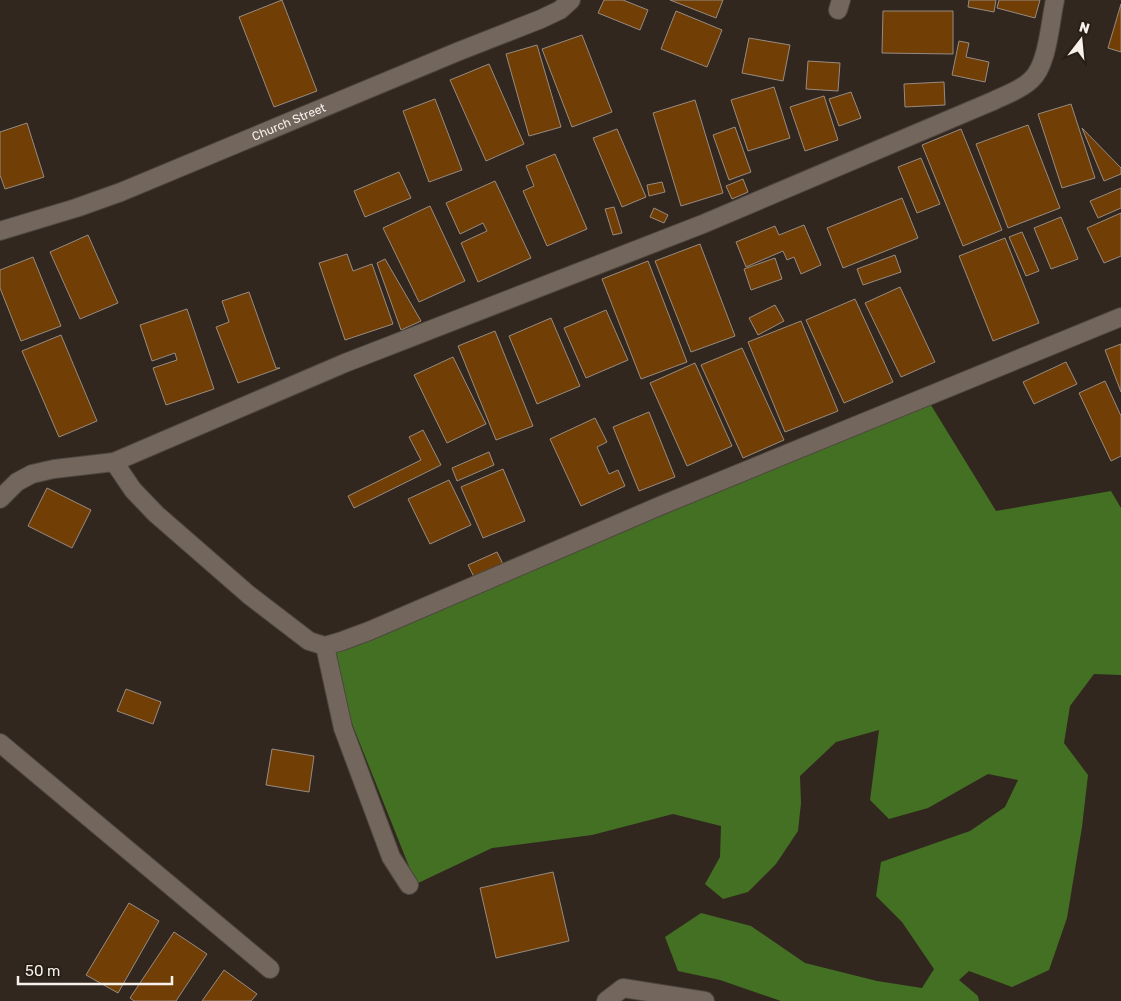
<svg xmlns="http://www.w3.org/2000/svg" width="1121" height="1001" viewBox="0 0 1121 1001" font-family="Rubik,sans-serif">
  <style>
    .forest { fill: #447023 }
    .building { fill: #713f05; stroke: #978b81 }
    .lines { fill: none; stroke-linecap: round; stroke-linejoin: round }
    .minor-casing { stroke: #4e463f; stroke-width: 20 }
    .minor { stroke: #72665d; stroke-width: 18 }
    .labels { text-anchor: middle; stroke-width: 4.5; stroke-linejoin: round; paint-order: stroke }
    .street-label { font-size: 12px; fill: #f7f0eb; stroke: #271e16 }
  </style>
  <rect width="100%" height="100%" fill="#31271f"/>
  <!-- forest -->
  <path class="forest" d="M926 397 996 511 1111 491 1121 508V675L1094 674 1070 706 1064 743 1088 775 1082 827 1067 918 1049 970 1012 987 969 971 959 980 978 996 979 1001H781L720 980 678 971 665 937 701 913 751 926 805 963 877 981 922 988 934 969 902 922 876 896 881 862 970 831 1005 807 1018 780 988 774 928 808 889 819 870 800 879 730 836 742 800 776 801 803 798 831 776 864 748 892 723 899 705 884 720 857 721 826 673 814 592 835 492 848 416 884 337 686 334 645Z"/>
  <!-- building -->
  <path class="building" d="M282 0 317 91 274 107 239 17Z
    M604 0H623L648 10 640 30 598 13Z
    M670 0H723L716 18Z
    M969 0H996L994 12 968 7Z
    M999 0H1040L1035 18 997 8Z
    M1121 4V52L1108 48Z
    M676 11 722 30 707 67 661 49Z
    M883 11H953V54L882 53Z
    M582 35 612 112 572 127 542 49Z
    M749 38 790 45 783 81 742 73Z
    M959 41 969 43 966 57 989 62 985 82 952 75Z
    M537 45 561 127 529 136 506 54Z
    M808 61 840 63 838 91 806 89Z
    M489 64 524 144 486 161 450 80Z
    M944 82 945 105 905 107 904 84Z
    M774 87 790 138 748 151 731 100Z
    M851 92 861 118 839 126 829 99Z
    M824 96 838 140 805 151 790 107Z
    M435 99 462 170 429 182 403 111Z
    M695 100 723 193 681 206 653 113Z
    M1071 104 1095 178 1062 188 1038 114Z
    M27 123 44 177 5 189 0 175V132Z
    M1028 125 1060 208 1008 228 976 144Z
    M735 127 751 172 729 180 713 135Z
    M1082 128 1121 168V174L1104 181Z
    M617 129 646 197 622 207 593 138Z
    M961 129 1002 230 963 246 922 145Z
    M555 154 587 229 547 246 523 191 534 186 526 166Z
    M921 158 940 204 917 213 898 167Z
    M399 172 411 198 365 217 354 191Z
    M743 179 748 192 732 199 726 186Z
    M495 181 531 258 478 282 461 243 487 231 483 223 460 234 446 203Z
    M662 182 665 192 649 196 647 185Z
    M1121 188V208L1098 218 1090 201Z
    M902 198 918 238 843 268 827 228Z
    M430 206 465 281 419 302 383 228Z
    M614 207 622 233 613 235 605 209Z
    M654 208 668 215 664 223 650 217Z
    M1121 213V256L1104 263 1087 228Z
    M1061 217 1078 259 1051 269 1034 228Z
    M804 225 821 265 801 274 794 257 787 260 783 251 746 267 736 242 775 226 779 235Z
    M1022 232 1039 271 1026 276 1009 237Z
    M88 235 118 303 80 319 50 252Z
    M1005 238 1039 323 993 341 959 256Z
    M700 244 735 336 691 352 655 261Z
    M347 254 353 271 372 264 393 324 345 340 319 263Z
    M895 255 901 272 863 285 857 269Z
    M33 257 61 326 21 341 0 288V270Z
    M775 258 782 279 751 290 744 269Z
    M385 259 421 321 401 330 377 263Z
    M648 261 687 362 641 379 602 279Z
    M900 287 935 362 901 377 865 303Z
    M249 292 276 368H280L238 383 216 327 229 322 222 301Z
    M855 299 893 382 844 403 806 320Z
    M775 305 784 321 758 335 749 318Z
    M187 309 214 389 166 405 153 368 177 360 175 353 152 361 140 325Z
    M606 310 628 360 586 378 564 328Z
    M551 318 580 386 537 404 509 336Z
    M801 321 838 411 785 432 748 342Z
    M495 331 533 426 496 440 458 346Z
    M61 335 97 421 59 437 22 351Z
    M1121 344V392L1105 350Z
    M742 348 784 440 743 458 701 365Z
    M453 357 486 424 447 443 414 375Z
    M1066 362 1077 384 1034 404 1023 382Z
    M695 363 732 446 687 466 650 383Z
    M1105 381 1121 416V456L1111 461 1079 393Z
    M649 412 675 477 639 491 613 427Z
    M595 418 607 442 597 447 609 474 618 470 625 486 581 506 550 439Z
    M423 430 441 465 354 508 348 496 421 460 409 437Z
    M489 452 494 465 457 481 452 468Z
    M503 469 525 521 483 538 461 487Z
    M449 480 471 525 430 544 408 499Z
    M47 488 91 510 72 548 28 526Z
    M497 552 503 564 474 577 468 565Z
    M126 689 161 702 153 724 117 711Z
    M272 749 314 756 309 792 266 785Z
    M553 872 569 941 496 958 480 888Z
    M129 903 159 921 118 993 86 975Z
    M174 932 207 954 176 1001H134L130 998Z
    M224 970 257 994 251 1001H202Z"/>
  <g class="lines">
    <!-- minor casing -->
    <g class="minor-casing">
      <g id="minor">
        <path d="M838 10 841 0"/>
        <path id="s1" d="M0 231 76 208 121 192 457 52 541 19 560 10 571 0"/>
        <path d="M114 462 133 490 156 514 249 595 309 641 325 646 342 641 369 631 662 505 1121 317"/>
        <path d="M0 499 17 482 32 474 54 469 114 462 345 363 703 224 993 101C1005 95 1021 90 1031 80 1048 65 1050 22 1055 0"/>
        <path d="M325 646 343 728 391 857 409 885"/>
        <path d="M0 743 270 969"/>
        <path d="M606 1001 623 988 705 1001"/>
      </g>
    </g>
    <!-- minor -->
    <use href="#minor" class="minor"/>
  </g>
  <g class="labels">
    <!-- street labels -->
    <g class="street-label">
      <text dy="4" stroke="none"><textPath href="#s1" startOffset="309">Church Street</textPath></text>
    </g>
  </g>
  <!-- north arrow -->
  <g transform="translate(1081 40) rotate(16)" stroke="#271e16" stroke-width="4" paint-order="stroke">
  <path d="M0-4L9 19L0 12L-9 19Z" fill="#f7f0eb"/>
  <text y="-8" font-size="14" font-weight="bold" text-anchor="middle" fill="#f7f0eb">N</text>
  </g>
  <!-- scale -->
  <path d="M18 976v8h154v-8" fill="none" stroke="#f7f0eb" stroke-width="2.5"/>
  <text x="25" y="976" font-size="15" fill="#f7f0eb" stroke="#271e16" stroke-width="4" paint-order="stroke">50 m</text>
</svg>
